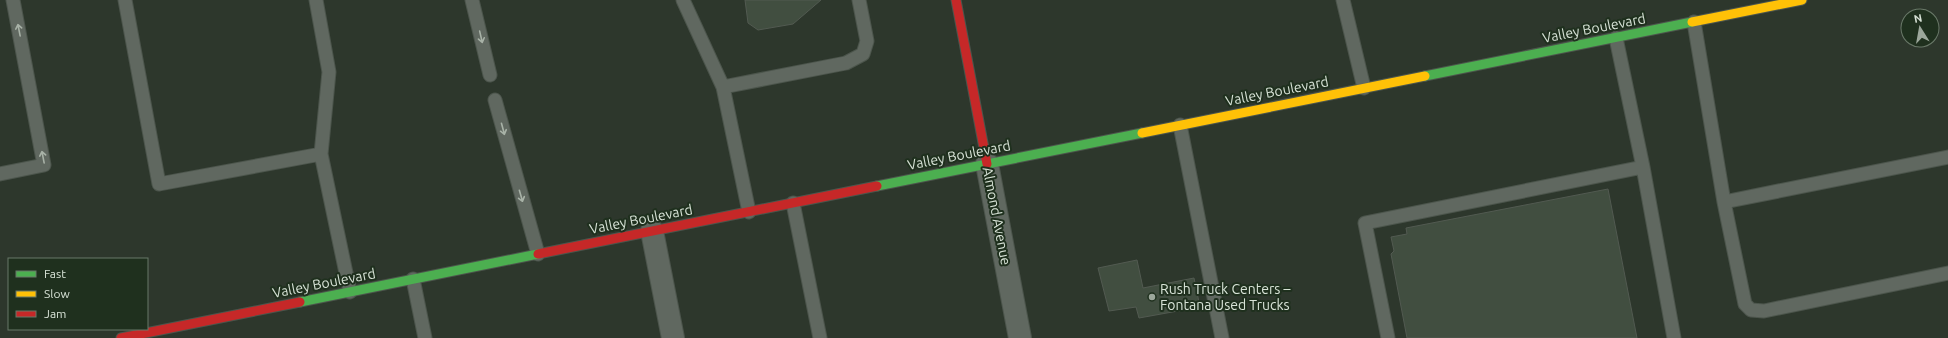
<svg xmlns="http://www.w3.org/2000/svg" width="1948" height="338" viewBox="0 0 1948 338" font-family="Ubuntu,sans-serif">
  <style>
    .building { fill: #414e40; stroke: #525a51 }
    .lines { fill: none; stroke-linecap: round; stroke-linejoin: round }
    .lane-casing { stroke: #4c554c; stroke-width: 15 }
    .street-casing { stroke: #4c554c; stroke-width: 24 }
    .fast-casing { stroke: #4c554c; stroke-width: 11 }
    .slow-casing { stroke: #4c554c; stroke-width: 11 }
    .jam-casing { stroke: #4c554c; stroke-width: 11 }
    .lane { stroke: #606860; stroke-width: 13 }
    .street { stroke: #606860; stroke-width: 22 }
    .fast { stroke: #4caf50; stroke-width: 9 }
    .slow { stroke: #ffc107; stroke-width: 9 }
    .jam { stroke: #c62828; stroke-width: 9 }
    .oneway { stroke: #a8b2a7 }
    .poi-dot { fill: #9ca79b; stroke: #1f301e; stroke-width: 1.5 }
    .labels { text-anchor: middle; stroke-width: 4; stroke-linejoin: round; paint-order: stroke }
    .street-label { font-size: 14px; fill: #d8e3d7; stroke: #1f301e }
    .poi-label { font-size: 14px; fill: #d8e3d7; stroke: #1f301e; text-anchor: start }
  </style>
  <rect width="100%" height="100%" fill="#2d372c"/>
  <!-- building -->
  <path class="building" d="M745 0H821L793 24 758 30 748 23Z
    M1608 189 1637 338H1407L1391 254 1394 251 1391 237 1407 234 1406 228Z
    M1137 260 1143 288 1194 278 1200 307 1139 318 1136 307 1109 311 1098 268Z"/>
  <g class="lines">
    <!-- lane casing -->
    <g class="lane-casing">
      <path id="lane" d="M125 0 159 184 321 154
        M316 0 329 72 321 154 350 292
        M472 0 490 75
        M683 0 723 87
        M1343 0 1364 88
        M1694 22 1724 202 1948 157
        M1616 38 1643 167 1674 338
        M495 100 538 254
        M1180 125 1222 338
        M0 174 44 165 13 0
        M1724 202 1745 304 1751 310 1764 311 1948 273
        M793 203 820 338
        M749 212 723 87 846 63 863 54 867 41 859 0
        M413 279 425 338
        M1388 338 1365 223 1643 167"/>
    </g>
    <!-- street casing -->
    <g class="street-casing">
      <path id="street" d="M987 164 1020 338
        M652 231 673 338"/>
    </g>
    <!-- fast casing -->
    <g class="fast-casing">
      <path id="fast" d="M1425 76 1692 22
        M877 186 1142 133
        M300 302 538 254"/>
    </g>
    <!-- slow casing -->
    <g class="slow-casing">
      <path id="slow" d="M1692 22 1802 0
        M1142 133 1425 76"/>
    </g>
    <!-- jam casing -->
    <g class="jam-casing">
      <path id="jam" d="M956 0 987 164
        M538 254 877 186
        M121 338 300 302"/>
    </g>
    <!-- lane -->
    <use href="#lane" class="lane"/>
    <!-- street -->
    <use href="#street" class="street"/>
    <!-- fast -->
    <use href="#fast" class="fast"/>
    <!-- slow -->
    <use href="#slow" class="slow"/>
    <!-- jam -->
    <use href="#jam" class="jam"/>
  </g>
  <!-- one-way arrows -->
  <defs><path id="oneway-shaft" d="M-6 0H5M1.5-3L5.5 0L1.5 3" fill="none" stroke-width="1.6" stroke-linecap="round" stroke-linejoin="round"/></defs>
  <g class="oneway">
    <use href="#oneway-shaft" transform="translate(19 30) rotate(-101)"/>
    <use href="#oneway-shaft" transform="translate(481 37) rotate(77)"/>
    <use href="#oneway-shaft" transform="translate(503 129) rotate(75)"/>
    <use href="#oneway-shaft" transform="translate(43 157) rotate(-101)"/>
    <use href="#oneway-shaft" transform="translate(521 196) rotate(74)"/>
  </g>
  <!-- markers -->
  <circle class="poi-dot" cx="1152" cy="297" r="4"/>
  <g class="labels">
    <!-- street labels -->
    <g class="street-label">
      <text transform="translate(1594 28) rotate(-11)" y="5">Valley Boulevard</text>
      <text transform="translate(1277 91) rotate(-11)" y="5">Valley Boulevard</text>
      <text transform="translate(959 155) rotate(-11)" y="5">Valley Boulevard</text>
      <text transform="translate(997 216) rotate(79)" y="5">Almond Avenue</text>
      <text transform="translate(641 219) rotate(-11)" y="5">Valley Boulevard</text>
      <text transform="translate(324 283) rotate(-11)" y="5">Valley Boulevard</text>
    </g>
    <!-- poi labels -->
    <g class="poi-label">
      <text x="1160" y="294">Rush Truck Centers –<tspan x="1160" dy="16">Fontana Used Trucks</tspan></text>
    </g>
  </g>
  <!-- legend -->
  <rect x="8" y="258" width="140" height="72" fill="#1f301e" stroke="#697868"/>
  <rect x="16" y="271" width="20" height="6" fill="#4caf50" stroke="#697868"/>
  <text x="44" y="278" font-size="12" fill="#d8e3d7">Fast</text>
  <rect x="16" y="291" width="20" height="6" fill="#ffc107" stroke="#697868"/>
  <text x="44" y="298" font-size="12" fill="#d8e3d7">Slow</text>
  <rect x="16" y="311" width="20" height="6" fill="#c62828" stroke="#697868"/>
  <text x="44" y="318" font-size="12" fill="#d8e3d7">Jam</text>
  <!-- north arrow -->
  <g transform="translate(1920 28) rotate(349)"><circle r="19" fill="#1f301e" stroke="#697868"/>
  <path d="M0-3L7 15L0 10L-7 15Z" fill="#9ca79b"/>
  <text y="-6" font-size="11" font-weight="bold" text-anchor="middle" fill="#d8e3d7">N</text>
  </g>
</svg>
